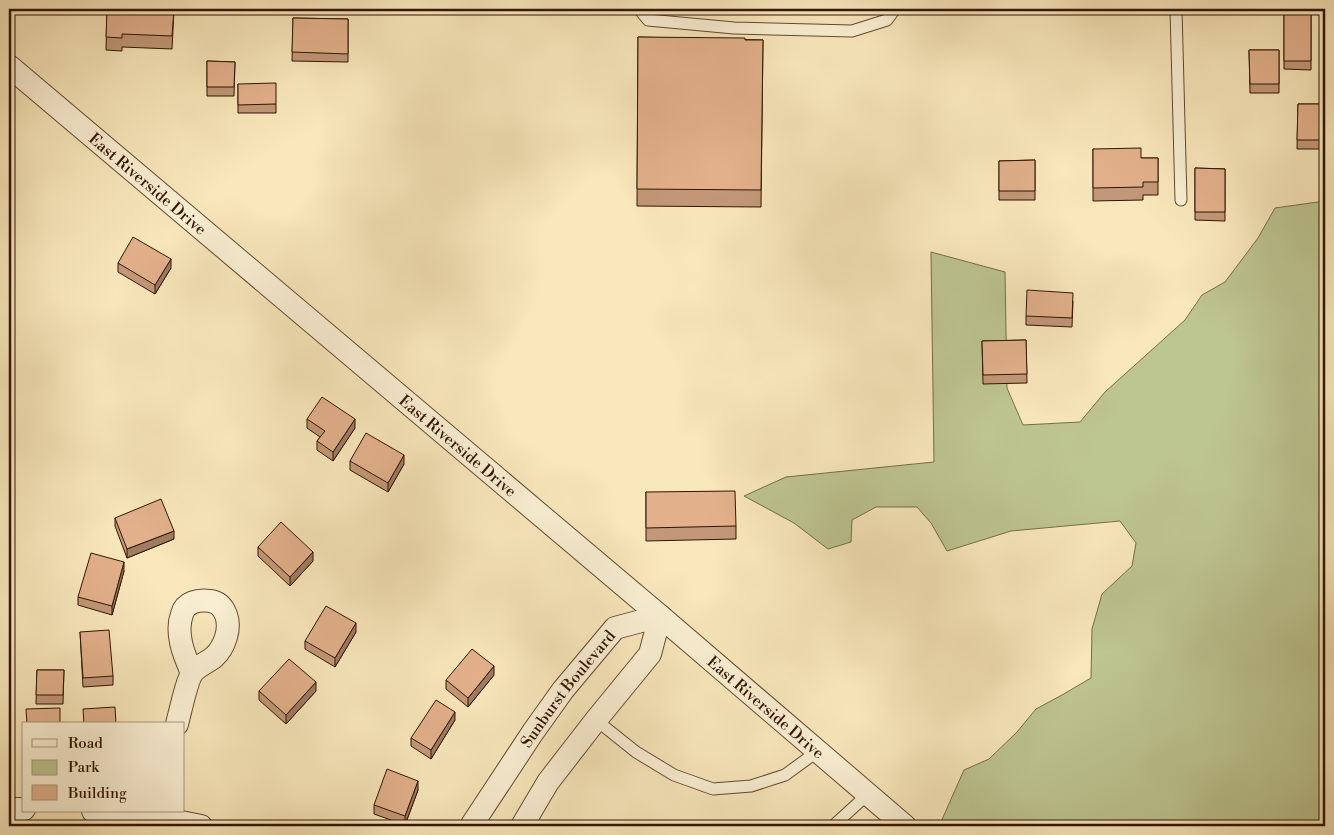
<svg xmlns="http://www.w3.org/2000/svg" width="1334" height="835" viewBox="0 0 1334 835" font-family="'Libre Bodoni',serif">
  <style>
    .green { fill: #bdc591; stroke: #776d48 }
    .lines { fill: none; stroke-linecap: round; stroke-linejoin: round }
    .lane-casing { stroke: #634a2f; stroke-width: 13 }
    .street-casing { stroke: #634a2f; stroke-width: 24 }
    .lane { stroke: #faefd3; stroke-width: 11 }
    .street { stroke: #faefd3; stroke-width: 22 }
    .wall { fill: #c29878; stroke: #311500 }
    .shaded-wall { fill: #9e7c62; stroke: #311500 }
    .building { fill: #e2b18c; stroke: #311500 }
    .labels { text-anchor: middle; stroke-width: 4; stroke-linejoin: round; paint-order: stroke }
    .street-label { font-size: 16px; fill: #311500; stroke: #faefd3 }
  </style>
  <rect width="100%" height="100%" fill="#f8e7bb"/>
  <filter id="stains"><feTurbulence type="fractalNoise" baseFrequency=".004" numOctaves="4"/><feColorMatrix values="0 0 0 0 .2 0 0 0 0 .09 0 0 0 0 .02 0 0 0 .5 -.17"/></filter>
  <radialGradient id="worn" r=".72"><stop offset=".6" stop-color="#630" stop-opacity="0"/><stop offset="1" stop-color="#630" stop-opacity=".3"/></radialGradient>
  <!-- green -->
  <path class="green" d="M1325 201V826H942L940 824 964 770 989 759 1017 732 1036 709 1062 695 1091 678 1092 629 1102 594 1132 566 1136 543 1120 521 1011 531 947 551 931 523 917 507H876L852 520 851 542 828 549 794 523 744 496 786 477 934 462 931 252 1005 272 1007 388 1023 425 1080 422 1105 392 1185 320 1202 295 1225 282 1258 238 1275 208Z"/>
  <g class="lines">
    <!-- lane casing -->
    <g class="lane-casing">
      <path id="lane" d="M639 9 648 20 734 28 852 31 887 20 895 9
        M1176 9 1181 200
        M596 720 636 752 674 775 713 789 751 786 785 775 818 751
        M833 826 868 794"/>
    </g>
    <!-- street casing -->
    <g class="street-casing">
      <g id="street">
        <path id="s1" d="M9 66 660 616 905 826"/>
        <path d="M177 724C180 713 187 679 193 672 198 666 208 662 214 657 225 647 231 628 226 615 223 607 218 602 210 601 199 599 185 602 182 614 175 634 184 655 192 673"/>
        <path d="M9 809H24"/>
        <path d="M93 811 156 817 201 826"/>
        <path id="s2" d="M471 826 533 732 563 690 615 628 660 616 650 654 596 720 548 782 522 826"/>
      </g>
    </g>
    <!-- lane -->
    <use href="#lane" class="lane"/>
    <!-- street -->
    <use href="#street" class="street"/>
  </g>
  <!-- wall -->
  <path class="wall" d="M107 9H174L172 49 122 47V51L106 50Z
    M1284 9H1311V70L1284 69Z
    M293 18 348 19V62L292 61Z
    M638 37 763 40 761 207 637 206Z
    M1249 50H1279V93H1250Z
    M207 61 235 62 234 96H207Z
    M238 84 276 104V113H238Z
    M1298 104H1325V149H1297Z
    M1093 149 1141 158H1158V195H1143V200L1093 201Z
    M1035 160V200H999V161Z
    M1195 168 1225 169V221L1195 220Z
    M118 263 171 268 155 294 118 272Z
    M1073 301 1072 327 1026 325V316Z
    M1026 340 1027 383 983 384 982 341Z
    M307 419 355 428 333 461 317 450V441L320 437 307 428Z
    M350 461 404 464 388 492 350 470Z
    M646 492 736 526V539L646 541Z
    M115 518 174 539 127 558 115 526Z
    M258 547 313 561 290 586 258 556Z
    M124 571 112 615 78 605V597Z
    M80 632 113 676V685L83 687Z
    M356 632 335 667 305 649V641Z
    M37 670H64L63 704H36Z
    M494 675 468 707 446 689V680Z
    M259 691H316L286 724 259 700Z
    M455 720 431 759 411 746V738Z
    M418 790 405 825 374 814V805Z"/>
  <!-- shaded-wall -->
  <path class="shaded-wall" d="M171 259V268L155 294V285Z
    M355 419V428L333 461V452Z
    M404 455V464L388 492V483Z
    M174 531V539L127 558V549Z
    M313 552V561L290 586V577Z
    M124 562V571L112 615V606Z
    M356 623V632L335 667V658Z
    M494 666V675L468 707V698Z
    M316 682V691L286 724V715Z
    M455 712V720L431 759V750Z
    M418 781V790L405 825V816Z"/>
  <!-- building -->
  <path class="building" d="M107 9H174L172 36 122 34V38L106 37Z
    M1284 9H1311V61H1284Z
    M293 18 348 19V54L292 52Z
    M638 37 745 38V40H763L761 190 637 189Z
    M1249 50H1279V84H1250Z
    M207 61 235 62 234 87H207Z
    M276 83V104L238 105V84Z
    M1298 104H1325V140H1297Z
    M1141 148V158H1158V182H1143V187L1093 188V149Z
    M1035 160V191H999V161Z
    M1195 168 1225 169V212H1195Z
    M133 237 171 259 155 285 118 263Z
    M1027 290 1073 293 1072 318 1026 316Z
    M1026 340 1027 374 983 375 982 341Z
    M322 397 355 419 333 452 317 441 325 431 307 419Z
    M366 433 404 455 388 483 350 461Z
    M735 491 736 526 646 528V492Z
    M161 499 174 531 127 549 115 518Z
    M281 522 313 552 290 577 258 547Z
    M91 553 124 562 112 606 78 597Z
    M326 606 356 623 335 658 305 641Z
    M109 630 113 676 83 678 80 632Z
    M472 649 494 666 468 698 446 680Z
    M289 659 316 682 286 715 259 691Z
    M37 670H64L63 695H36Z
    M436 700 455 712 431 750 411 738Z
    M115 707 116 724H84L83 709Z
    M60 708V724H27L26 709Z
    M387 769 418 781 405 816 374 805Z"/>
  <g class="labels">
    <!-- street labels -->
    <g class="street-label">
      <text dy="6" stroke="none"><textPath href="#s1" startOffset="182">East Riverside Drive</textPath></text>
      <text dy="6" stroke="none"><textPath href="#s1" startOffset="588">East Riverside Drive</textPath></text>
      <text dy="6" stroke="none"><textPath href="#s2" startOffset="168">Sunburst Boulevard</textPath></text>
      <text dy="6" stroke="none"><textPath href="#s1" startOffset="992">East Riverside Drive</textPath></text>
    </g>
  </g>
  <!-- margin -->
  <rect width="1334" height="835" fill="none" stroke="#f8e7bb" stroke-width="30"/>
  <rect x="10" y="10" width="1314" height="815" fill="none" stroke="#311500" stroke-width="2.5"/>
  <rect x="15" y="15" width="1304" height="805" fill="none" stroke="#311500"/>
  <!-- legend -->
  <rect x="22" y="722" width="162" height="90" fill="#faefd3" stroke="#aa987f"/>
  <rect x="32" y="739" width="25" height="8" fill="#faefd3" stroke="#aa987f"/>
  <text x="68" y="748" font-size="15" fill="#311500">Road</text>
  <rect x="32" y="760" width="25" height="15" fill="#bdc591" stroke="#aa987f"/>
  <text x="68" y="772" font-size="15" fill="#311500">Park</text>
  <rect x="32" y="785" width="25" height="15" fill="#e2b18c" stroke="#aa987f"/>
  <text x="68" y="798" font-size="15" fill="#311500">Building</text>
  <rect width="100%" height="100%" filter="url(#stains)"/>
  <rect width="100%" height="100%" fill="url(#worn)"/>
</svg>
